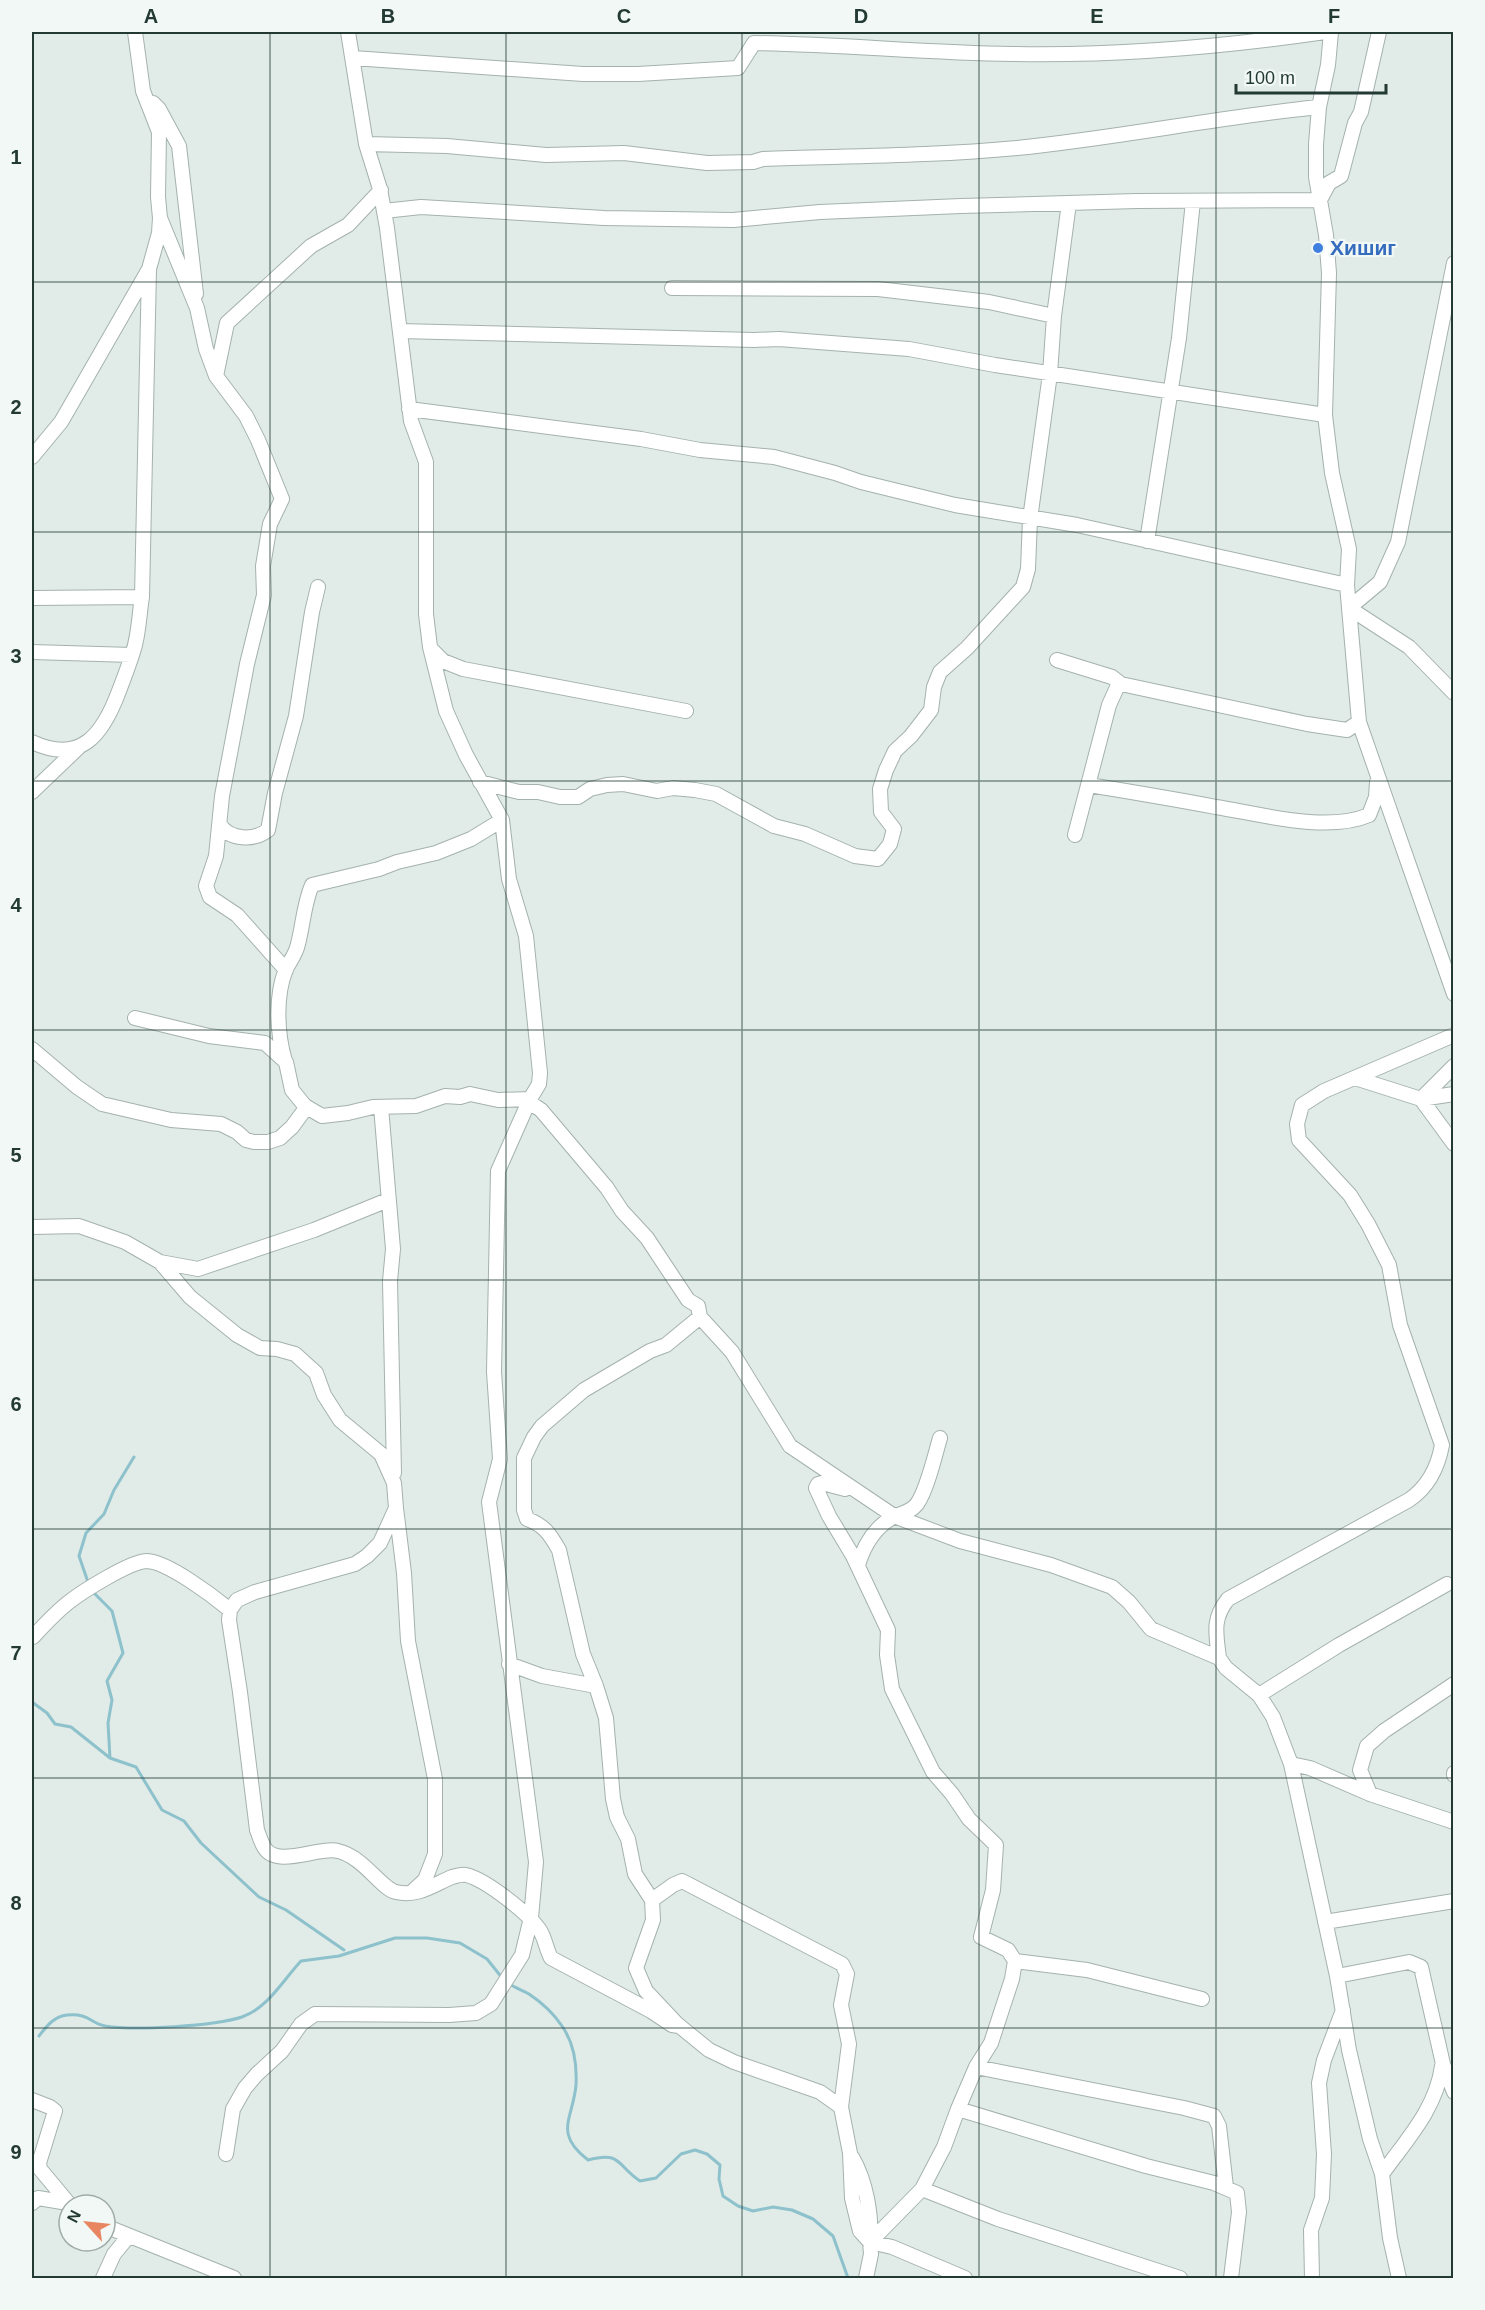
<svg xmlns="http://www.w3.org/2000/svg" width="1485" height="2310" viewBox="0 0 1485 2310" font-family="Arial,sans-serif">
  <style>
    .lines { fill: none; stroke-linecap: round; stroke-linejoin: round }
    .stream { stroke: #8dc1cc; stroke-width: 3 }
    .minor-casing { stroke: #a4b2ae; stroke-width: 16 }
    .minor { stroke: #fff; stroke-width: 14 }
    .grid { fill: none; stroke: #233a34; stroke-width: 1.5; stroke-opacity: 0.55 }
    .shop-dot { fill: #3f7fe0; stroke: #f2f8f5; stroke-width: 2 }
    .labels { text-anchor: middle; stroke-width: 4.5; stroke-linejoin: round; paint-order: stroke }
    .shop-label { font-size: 21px; font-weight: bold; fill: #366cbe; stroke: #f2f8f5; text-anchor: start }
    .neatline { fill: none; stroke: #233a34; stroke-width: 2 }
    .grid-label { font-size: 20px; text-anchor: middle; font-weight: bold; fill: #233a34 }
  </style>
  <rect width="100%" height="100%" fill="#e1ebe7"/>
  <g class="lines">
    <!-- stream -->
    <path class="stream" d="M89 1585 79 1556 86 1533 104 1514 114 1490 134 1457
      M92 1591 112 1611 123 1653 107 1681 112 1700 108 1723 110 1758
      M32 1702 47 1713 55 1724 71 1727 110 1758 136 1767 162 1810 184 1821 201 1843 259 1897 286 1910 344 1950
      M508 1983C515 1988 522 1990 529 1994 541 2002 554 2014 562 2026 574 2043 577 2065 576 2085 573 2119 553 2133 588 2160 622 2151 616 2165 640 2181L656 2178 681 2154 695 2150 707 2154 720 2165 719 2179 723 2196 738 2206 753 2211 773 2207 792 2210 813 2219 833 2236 848 2278
      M39 2036C46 2027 54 2016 67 2015 89 2013 90 2023 105 2026 135 2031 214 2026 242 2017 268 2008 283 1980 301 1961L339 1956 395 1938H427L460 1943 487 1959 503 1979"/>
    <!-- minor casing -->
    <g class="minor-casing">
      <path id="minor" d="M1331 32 1328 65 1319 107 1316 144V177L1326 235 1329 273 1325 415 1332 473 1349 549 1347 585 1359 722 1454 994
        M353 58 583 74H638L738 68 754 43C840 44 926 53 1012 54 1117 56 1222 47 1325 32
        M153 103 159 109 179 146 196 294
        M366 144 447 146 546 155 624 153 707 163 753 162 763 159C848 156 933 156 1017 148 1118 138 1218 117 1319 107
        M384 211 421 207 604 218 733 220 820 212 961 206 1137 201 1320 200 1329 183 1341 176 1355 123 1361 112 1379 32
        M160 218 197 308 206 349 216 376 246 416 258 440 282 499 270 524 263 566 264 595 247 664 222 796 216 856 206 886 210 897 237 915 286 970
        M1454 263 1398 542 1380 582 1349 608 1409 647 1454 693
        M672 288 878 289 989 302 1054 316
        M400 331 754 340 779 339 909 349 995 365 1325 415
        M216 376 227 323 311 246 348 225 381 190
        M409 409 641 439 700 450 774 457 835 473 861 482 955 505 1077 525 1347 585
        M32 457 61 422 72 403 149 269 159 233 160 218 158 197 159 132 143 91 135 32
        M1147 541 1179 338 1193 201
        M32 598 142 597
        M431 649 443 661 463 669 686 711
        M32 652 132 655
        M1057 660 1112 677 1121 684 1307 724 1347 730 1359 722
        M32 742C81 765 103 734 119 691 124 678 129 665 133 652 139 635 139 615 142 597L149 269
        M480 782 519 792H538L560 797H578L590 789 607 785 623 784 657 791 673 788 695 790 716 794 774 826 805 834 855 856 878 859 890 844 894 829 881 812 880 789 886 770 895 751 911 736 931 710 934 687 940 672 967 648 1023 587 1028 569 1030 519 1050 374 1054 316 1069 203
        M1089 785C1132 792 1174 799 1216 807 1260 814 1327 833 1369 815L1376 797 1377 782
        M32 792 79 747
        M220 825C230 840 254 841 268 830L275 793 296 716 312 612 318 587
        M1075 835 1109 705 1119 683
        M135 1018 209 1036 265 1043 286 1062 292 1090 305 1106 322 1116 348 1113 373 1107 416 1106 445 1096 460 1097 470 1094 498 1100 530 1099 532 1104 541 1110 607 1188 622 1211 647 1238 688 1300 698 1306 700 1317 732 1352 790 1446 894 1516 960 1541 1051 1565 1112 1587 1129 1602 1151 1629 1219 1658 1226 1668 1259 1695 1273 1717 1291 1764 1310 1768 1370 1794 1454 1822
        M32 1049 77 1087 102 1104 171 1120 221 1124 237 1132 246 1140 254 1142H268L280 1138 292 1127 306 1108
        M285 1061C277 1034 275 996 286 969 290 961 296 954 298 944 303 925 304 903 312 885L379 869 397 862 436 853 471 839 502 820 466 755 446 711 430 647 426 614V462L411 421 387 228 380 189 366 144 348 32
        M1355 1078 1421 1099 1454 1066
        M1454 1094 1421 1099 1454 1144
        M381 1107 393 1249 390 1281 394 1473
        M32 1227 79 1226 125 1242 160 1262 198 1269 314 1230 388 1200
        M160 1262 190 1297 237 1335 260 1348 277 1349 295 1354 316 1373 324 1395 340 1420 381 1454 394 1483 396 1508 380 1543 367 1556 355 1564 255 1592 237 1600 230 1610 229 1620 240 1692 257 1830C259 1835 261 1842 264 1847 276 1869 319 1846 338 1851 364 1857 381 1889 396 1892 418 1897 433 1885 452 1877 456 1876 462 1874 466 1875 485 1879 528 1913 539 1929 545 1937 546 1949 551 1958L651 2011 672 2025 679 2026
        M700 1317 666 1345 650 1351 584 1390 542 1426 534 1437 524 1458V1510L527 1519C544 1525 550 1534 559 1550L583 1654 596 1686 606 1718 613 1799 617 1817 628 1839 635 1874 652 1900 653 1920 636 1968 646 1991 677 2024 709 2050 734 2062 820 2092 841 2107 850 2153 852 2198 860 2231 870 2242 892 2247 965 2278
        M845 1489 822 1483 818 1484 816 1488 829 1516 853 1556 888 1630 887 1655 892 1689 933 1772 952 1794 969 1819 996 1845 993 1890 981 1937 1008 1950 1015 1961 1012 1979 991 2043 976 2067 958 2109 944 2147 922 2189 870 2242 871 2254 866 2278
        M396 1508 404 1573 408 1641 435 1779V1854L425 1880 413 1891
        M858 1565C864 1545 874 1528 893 1517 901 1513 910 1513 917 1504 927 1490 935 1455 940 1438
        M33 1637C44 1625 56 1612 69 1602 83 1591 131 1561 147 1561 168 1562 213 1596 230 1610
        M1219 1658C1216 1633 1212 1619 1228 1599L1409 1500C1428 1487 1438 1467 1442 1445L1400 1325 1389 1265 1368 1224 1350 1195 1299 1140 1297 1124 1302 1105 1324 1091 1454 1035
        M509 1664 542 1676 596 1686
        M1259 1695 1339 1645 1447 1584
        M1291 1764 1337 1976 1349 2050 1370 2139 1382 2174 1390 2238 1399 2278
        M1454 1773V1775
        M1370 1794 1360 1770 1367 1746 1384 1731 1454 1684
        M652 1900 673 1885 682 1881 842 1964 847 1974 841 2005 849 2044 841 2107
        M1325 1922 1454 1901
        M1015 1961 1087 1970 1202 1999
        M1337 1976 1409 1962 1421 1967 1443 2064 1454 2092
        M976 2067 1184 2108 1214 2116 1219 2126 1226 2187
        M32 2100 50 2107 55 2111 39 2163 40 2169 70 2205
        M958 2109 1146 2166 1214 2183 1237 2193 1239 2212 1231 2278
        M226 2154 233 2109 245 2088 257 2074 282 2051 301 2024 315 2014 449 2015 476 2013 491 2004 522 1955 531 1918 536 1862 489 1502 500 1459 494 1372 498 1171 530 1099 539 1084 540 1073 526 936 509 879 502 820
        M852 2157C866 2181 872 2215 870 2242
        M1382 2174C1407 2139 1436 2109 1442 2066
        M922 2189 998 2219 1180 2278
        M32 2203 38 2198 68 2203
        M105 2226 234 2278
        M103 2278 114 2254 128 2237
        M1312 2278 1311 2230 1322 2198 1324 2154 1319 2083 1324 2060 1343 2010"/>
    </g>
    <!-- minor -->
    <use href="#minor" class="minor"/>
  </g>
  <!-- grid -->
  <path class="grid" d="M270 32V2278M506 32V2278M742 32V2278M979 32V2278M1216 32V2278M32 282H1454M32 532H1454M32 781H1454M32 1030H1454M32 1280H1454M32 1529H1454M32 1778H1454M32 2028H1454"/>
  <!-- markers -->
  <circle class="shop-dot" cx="1318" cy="248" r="6"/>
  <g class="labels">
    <!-- shop labels -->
    <g class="shop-label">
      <text x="1330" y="255">Хишиг</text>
    </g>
  </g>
  <!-- border -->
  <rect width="1485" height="2310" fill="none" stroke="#f2f8f5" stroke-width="66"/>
  <!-- north arrow -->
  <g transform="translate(87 2223) rotate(297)"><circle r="28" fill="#f2f8f5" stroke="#9faca8" stroke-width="1.5"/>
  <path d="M0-4.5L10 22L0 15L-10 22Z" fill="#e88662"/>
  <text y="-9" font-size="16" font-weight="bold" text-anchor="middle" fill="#233a34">N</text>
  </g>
  <!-- scale -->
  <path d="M1236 84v9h150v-9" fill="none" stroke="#233a34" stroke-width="3"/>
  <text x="1245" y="84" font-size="18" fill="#233a34" stroke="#f2f8f5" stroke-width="4.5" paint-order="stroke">100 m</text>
  <rect x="33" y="33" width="1419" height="2244" class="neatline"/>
  <g class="grid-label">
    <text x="151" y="23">A</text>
    <text x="388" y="23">B</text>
    <text x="624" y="23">C</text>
    <text x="861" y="23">D</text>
    <text x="1097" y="23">E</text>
    <text x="1334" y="23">F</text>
    <text x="16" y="164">1</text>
    <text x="16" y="414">2</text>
    <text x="16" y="663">3</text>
    <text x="16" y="912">4</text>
    <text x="16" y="1162">5</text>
    <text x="16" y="1411">6</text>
    <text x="16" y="1660">7</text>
    <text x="16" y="1910">8</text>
    <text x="16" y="2159">9</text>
  </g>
</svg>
